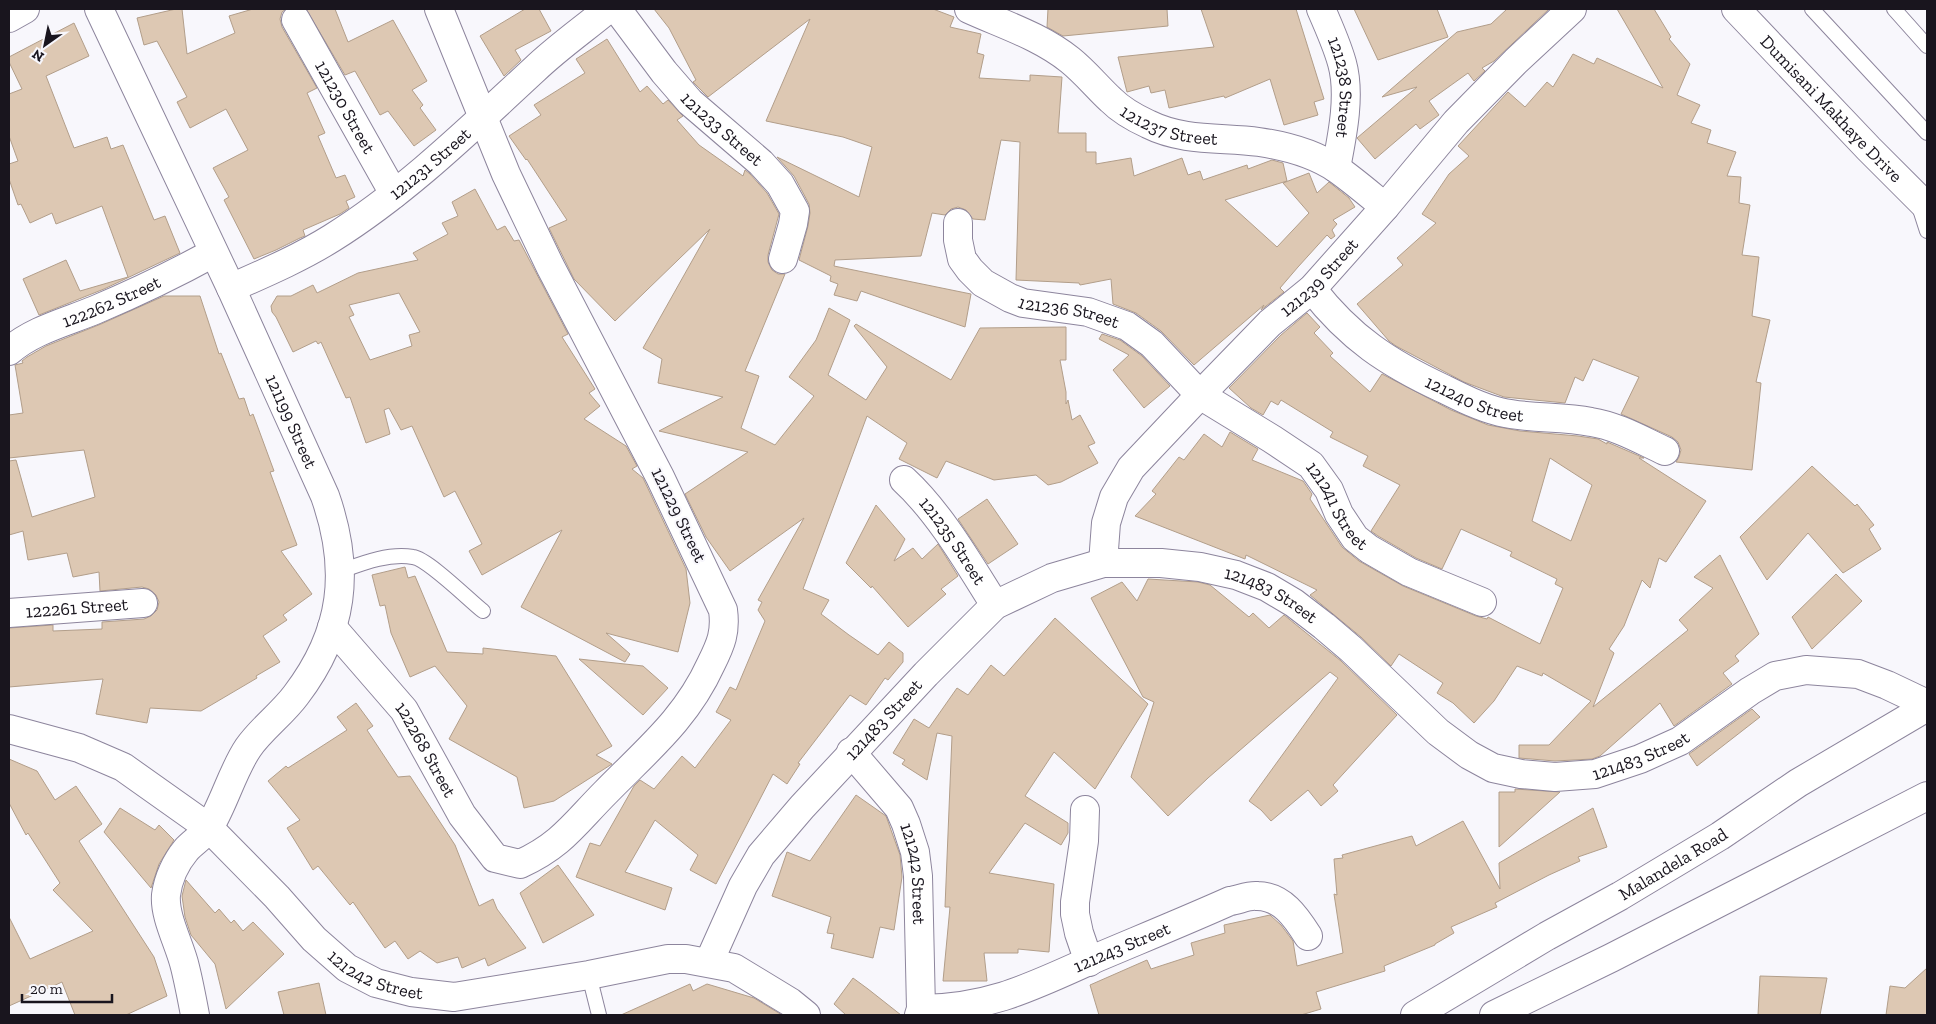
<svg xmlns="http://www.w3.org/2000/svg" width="1936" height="1024" viewBox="0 0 1936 1024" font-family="'Zilla Slab',serif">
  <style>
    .building { fill: #ddc8b3; stroke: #b29e8a; fill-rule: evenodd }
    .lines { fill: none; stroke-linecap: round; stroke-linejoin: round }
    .service-casing { stroke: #8d859d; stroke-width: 16 }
    .minor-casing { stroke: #8d859d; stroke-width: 30 }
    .secondary-casing { stroke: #8d859d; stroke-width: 30 }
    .primary-casing { stroke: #8d859d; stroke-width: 30 }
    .service { stroke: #fff; stroke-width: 14 }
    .minor { stroke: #fff; stroke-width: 28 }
    .secondary { stroke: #fff; stroke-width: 28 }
    .primary { stroke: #fff; stroke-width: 28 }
    .labels { text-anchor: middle; stroke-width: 4; stroke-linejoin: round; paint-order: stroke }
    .street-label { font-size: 18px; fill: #19151e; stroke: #f8f7fc }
  </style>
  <rect width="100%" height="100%" fill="#f8f7fc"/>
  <!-- building -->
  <path class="building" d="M176 9H182L187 54 235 33 229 16 253 9H286L282 12 280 19 282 27 317 88 307 93 325 133 318 136 336 178 345 175 355 197 346 201 349 208 340 214 303 230 305 236 300 238 276 250 254 259 224 200 229 197 213 168 248 150 226 109 190 128 177 102 187 97 157 41 144 45 137 18Z
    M306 9H335L348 42 393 20 427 81 412 90 423 105 420 108 436 130 414 146 388 111 380 115 355 71 345 75Z
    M525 9H539L551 31 515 50 521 60 504 76 480 36Z
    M654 9H933L954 17 950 27 981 34 977 53 984 55 979 78 1030 81V75L1062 77 1058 133H1086V152H1096V164L1131 158 1134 176 1182 158 1188 175 1200 171 1203 180 1247 165 1248 169 1272 160 1283 163 1287 181 1225 200 1277 247 1309 213 1283 183 1309 173 1317 193 1329 182 1349 198 1355 207 1333 220 1337 224 1332 230 1335 236 1331 239 1327 235 1298 267 1280 288 1284 292 1261 310 1264 305 1194 365 1161 331 1136 313 1113 304 1111 279 1080 285 1079 283 1016 280 1020 142 1001 140 985 220 973 219 966 210 958 207 951 209 945 215 932 213 921 256 835 260 834 266 971 294 965 327 861 291 857 301 834 295 838 284 830 281 831 276 799 260 808 226 810 213 809 204 794 176 777 157 859 197 872 147 843 137 766 121 810 19 708 97 693 82 696 80 669 28Z
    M1048 9H1167L1168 26 1063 36 1047 27Z
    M1201 9H1296L1324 99 1314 102 1318 115 1284 125 1270 79 1225 98 1224 96 1169 108 1165 90 1151 93 1149 86 1127 92 1118 57 1214 47Z
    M1354 9H1437L1448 37 1378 60Z
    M1507 9H1549L1494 61 1482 68 1485 71 1474 81 1468 73 1429 101 1439 115 1420 129 1416 124 1375 159 1357 138 1417 87 1382 97 1457 32 1491 24Z
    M1617 9H1654L1671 37 1669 39 1690 64 1677 95 1700 105 1691 123 1711 130 1707 143 1736 152 1727 176 1741 177 1739 203 1750 205 1742 255 1759 257 1752 316 1770 320 1756 382 1761 383 1752 470 1676 462 1679 457 1681 450 1678 442 1672 437 1621 414 1639 377 1593 359 1583 381 1575 377 1565 403 1504 397 1464 382 1396 346 1389 341 1357 304 1403 265 1397 258 1436 223 1422 214 1449 174 1469 156 1458 146 1508 92 1525 107 1547 82 1553 87 1573 54 1594 64 1597 58 1663 88Z
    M74 23 89 56 46 76 74 148 107 137 111 149 123 145 154 220 165 216 180 253 104 289 39 315 23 279 66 260 80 291 128 277 102 206 56 224 52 213 30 223 21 204 18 205 9 179V164L18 161 9 136V94L22 89 9 62V57Z
    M607 39 640 92 647 86 663 104 668 100 683 116 677 120 699 145 743 176 745 170 750 174 767 193 779 214 768 255V262L772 270 778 274H785L745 371 759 376 741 428 775 445 814 396 789 377 816 340 829 308 850 320 828 375 866 400 887 367 854 326 856 324 951 380 980 328 1066 327V360H1060L1066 392V404L1068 400 1072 420 1080 415 1095 443 1088 446 1098 463 1061 482 1048 485 1036 475 994 480 946 461 937 478 899 459 907 443 867 416 803 589 829 600 821 614 849 635 878 655 889 642 903 653V662L888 680 885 678 866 705 850 695 798 763 800 764 787 784 773 774 716 884 690 870 698 855 655 820 625 872 672 888 665 910 576 877 590 843 600 846 634 786 640 780 654 789 682 756 695 768 731 720 716 712 730 687 736 690 765 621 758 610 762 602 758 600 804 518 730 571 706 537 685 494 748 452 659 431 723 397 658 383 662 359 643 348 710 229 615 321 574 279 549 228 567 220 527 159 526 160 509 136 541 115 534 105 585 73 576 59Z
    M475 189 497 230 505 226 514 241 519 240 568 334 562 337 595 389 589 393 600 406 584 419 626 446 637 466 632 469 643 478 686 569 690 603 678 652 606 633 630 654 625 662 521 607 562 530 482 575 469 551 482 544 455 491 444 497 412 426 401 430 389 408 384 410 390 434 366 443 350 397 346 398 321 342 318 344 316 341 293 352 276 317 272 312 271 306 277 296H291L313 285 317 293 358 273 418 260 413 253 448 234 442 223 458 216 452 202ZM399 293 420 332 409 335 412 346 370 360 349 317 354 315 349 305Z
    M164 296H200L219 354 221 353 239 399 244 398 250 416 253 414 274 471 270 472 297 545 281 551 312 594 283 615 287 620 263 636 280 662 256 676 257 678 201 711 150 708 147 723 96 714 103 679 9 687V628L53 625V631L102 629V622L144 619 151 616 157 610 159 602 156 595 149 589 142 587 100 591 99 572 73 577 67 553 28 560 23 531 9 535V461L16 460 32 517 95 497 84 450 9 458V415L23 413 15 365 23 363 22 361 27 357 46 346 101 324Z
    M1307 313 1320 327 1314 333 1333 353 1330 356 1370 392 1382 374 1451 410 1488 425 1520 431 1578 436 1598 439 1607 444V442L1644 458H1639L1706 501 1666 562 1659 558 1650 588 1642 580 1624 626 1609 649 1614 653 1593 707 1688 630 1679 620 1713 588 1694 577 1720 555 1759 634 1735 656 1739 661 1723 673 1732 684 1674 726 1660 703 1600 756 1592 759 1555 761 1519 758V745H1549L1591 701 1543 673 1542 676 1517 666 1494 701 1474 723 1453 703 1437 693 1443 683 1399 654 1391 666 1361 637 1310 595 1317 590 1246 555 1245 559 1135 516 1156 494 1152 491 1179 457 1184 460 1204 434 1222 447 1230 432 1258 449 1252 460 1303 481 1312 494 1310 499 1342 547 1359 561 1403 586 1476 616 1487 619 1488 617 1540 644 1563 588 1555 584 1557 579 1510 556 1512 552 1461 529 1442 569 1416 558 1378 536 1371 531 1400 485 1363 466 1368 456 1330 437 1333 432 1281 400 1278 405 1271 401 1263 415 1251 408 1229 388 1281 335ZM1550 458 1592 485 1571 541 1532 521Z
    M1102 334 1120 340 1142 356 1170 386 1144 408 1113 370 1129 355 1099 339Z
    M1812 466 1855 506 1857 504 1874 525 1869 529 1881 549 1843 573 1808 533 1767 580 1740 537Z
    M987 499 1018 544 988 564 958 519Z
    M876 505 905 539 894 561 913 548 922 559 938 544 958 576 941 589 946 594 908 627 872 586 871 588 846 563Z
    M405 567 408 578 415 576 447 652 483 654V648L556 656 612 746 596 755 612 764 554 801 524 808 517 777 449 739 467 706 435 666 410 677 391 633 385 605 380 606 372 575Z
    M1836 574 1862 601 1812 649 1792 617Z
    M1148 579 1198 582 1210 585 1249 617 1253 613 1269 628 1284 615 1341 661 1397 715 1333 785 1338 791 1321 806 1308 790 1271 821 1261 810 1249 801 1338 678 1330 672 1208 778 1168 816 1131 777 1154 702 1143 697 1091 598 1122 582 1137 601Z
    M1055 618 1148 704 1095 789 1054 752 1025 796 1068 823V833L1061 845 1025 823 989 873 1054 884 1049 952 1018 949V953H984L987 981H943L950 907H945L952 736 937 733 927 780 902 764 905 760 893 753 914 719 929 728 957 688 968 695 991 665 1004 676Z
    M579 659 643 666 668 688 643 715Z
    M356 703 373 726 367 730 398 777 410 776 455 845 479 906 493 899 497 909 526 948 488 966 485 958 462 968 458 957 437 963 420 951 408 959 395 941 385 948 353 902 350 905 318 866 313 870 287 828 300 820 268 781 286 766 288 768 347 730 337 717Z
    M1752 709 1760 717 1697 766 1689 754Z
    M9 759 37 771 55 800 76 786 102 824 79 841 154 957 167 996 126 1015H75L62 982 9 1006V917L30 959 93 931 53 890 60 883 28 833 26 835 9 803Z
    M1515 789 1560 792 1499 847V792H1515Z
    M856 795 886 816 900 855 902 877 894 930 880 927 873 958 831 948 834 934 827 933 831 917 772 896 787 852 810 861Z
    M120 808 155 830 159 825 174 840 159 864 151 888 104 832Z
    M1593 808 1607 847 1578 857 1580 861 1549 875 1495 903 1497 907 1451 927 1454 933 1435 944V945L1384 966 1385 971 1316 992 1321 1009 1301 1015H1099L1090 985 1147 960 1151 969 1194 955 1191 943 1225 933 1224 925 1270 915 1281 925 1293 941 1297 966 1343 953 1334 894 1337 895 1334 859 1343 858 1342 855 1412 836 1416 846 1463 821 1500 889 1499 863Z
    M558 865 594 915 543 943 520 893Z
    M186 880 215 913 219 909 231 923 234 920 243 931 253 922 284 954 226 1009 215 964 191 935 185 917 182 896Z
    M1927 968V1015H1886L1890 986 1905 988Z
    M1760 976 1827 978 1820 1015H1758Z
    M853 978 868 989 901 1015H846L834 1004Z
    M319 983 326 1015H284L278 992Z
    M690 984 693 991 707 984 754 998 782 1015H621Z"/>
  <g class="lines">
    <!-- service casing -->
    <g class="service-casing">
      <path id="service" d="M1812 9 1927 133
        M1894 9 1927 46
        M1918 203 1927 231
        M341 571C363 563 388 553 413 557 428 559 469 600 483 611
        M589 975 599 1015"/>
    </g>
    <!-- minor casing -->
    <g class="minor-casing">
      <g id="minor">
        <path id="s1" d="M99 9 231 288 325 496C351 570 344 632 296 695 282 714 261 729 248 748 233 770 224 803 210 826 204 836 193 842 186 850 176 862 168 879 166 895 164 917 180 945 185 967 189 983 192 999 195 1015"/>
        <path id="s2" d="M617 9 664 72 690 102 761 163 780 184 795 211 793 224 783 259"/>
        <path id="s3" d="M969 9C1004 25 1040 36 1070 60 1085 72 1097 87 1111 100 1121 110 1135 118 1148 124 1184 142 1222 137 1259 142 1286 146 1315 154 1337 169 1354 181 1369 194 1385 207"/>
        <path id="s4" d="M1321 9C1329 27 1337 45 1342 63 1351 95 1342 137 1336 168"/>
        <path d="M9 18 25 9"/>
        <path id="s5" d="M296 20 394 194"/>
        <path id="s6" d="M958 223V240L962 259 970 270 983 283 1010 298 1023 303 1088 312 1127 326 1152 344 1200 395 1272 439 1311 465 1329 490 1339 514 1355 538 1369 549 1409 572 1482 602"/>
        <path id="s7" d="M231 288C265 273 300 258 332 238 407 191 471 128 535 69 558 47 584 29 608 9"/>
        <path id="s8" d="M1312 289C1350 338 1388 363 1444 389 1462 398 1480 407 1500 412 1529 419 1561 416 1591 422 1617 426 1641 440 1665 451"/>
        <path id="s9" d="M9 351C33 330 66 322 95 310 135 293 175 274 213 253"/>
        <path id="s10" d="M904 480C940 513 969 564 995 605"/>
        <path id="s11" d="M1103 563 1106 523 1114 497 1131 468 1200 395 1270 323 1312 289 1385 207 1456 122 1516 61 1572 9"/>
        <path id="s12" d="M9 613 143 603"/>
        <path id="s13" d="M332 627 404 710 462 815 495 858 520 864C562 845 575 823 606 792 647 750 686 719 711 664 721 644 726 632 723 610L660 477 550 266 506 174 439 9"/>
        <path id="s14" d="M9 729 79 748 123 767 209 828 277 897 314 939 347 968 376 983 411 992 454 997 589 975 668 959H686L734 968 790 1002 806 1015"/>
        <path id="s15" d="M851 752 899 808 906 824 915 852 918 876 921 1009 919 1015"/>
        <path d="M1085 810 1084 841 1075 902V914L1079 933 1089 962"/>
        <path id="s16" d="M709 962 743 886 761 855 802 807 926 674 995 605 1052 578 1103 563H1161L1200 567 1236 575 1267 587 1294 603 1324 626 1351 649 1438 732 1469 755 1493 768 1521 774 1555 777 1595 774 1640 759 1680 741 1750 691 1775 676 1806 670 1858 674 1887 685 1927 704"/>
        <path id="s17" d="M921 1009C989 1008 1029 988 1089 961 1136 941 1183 922 1230 901 1238 900 1249 895 1257 896 1282 896 1296 917 1308 936"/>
      </g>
    </g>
    <!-- secondary casing -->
    <g class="secondary-casing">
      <g id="secondary">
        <path id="s18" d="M1415 1015 1547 936 1620 896 1720 836 1798 783 1927 707"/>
        <path d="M1494 1015 1611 958 1927 796"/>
      </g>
    </g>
    <!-- primary casing -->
    <g class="primary-casing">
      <g id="primary">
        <path id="s19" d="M1736 9 1869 149 1927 207"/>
      </g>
    </g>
    <!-- service -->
    <use href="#service" class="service"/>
    <!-- minor -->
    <use href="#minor" class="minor"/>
    <!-- secondary -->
    <use href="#secondary" class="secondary"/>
    <!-- primary -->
    <use href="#primary" class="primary"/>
  </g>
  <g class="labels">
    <!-- street labels -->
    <g class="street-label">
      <text dy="6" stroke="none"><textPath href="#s4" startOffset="82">121238 Street</textPath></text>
      <text dy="6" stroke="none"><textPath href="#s5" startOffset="100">121230 Street</textPath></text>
      <text dy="6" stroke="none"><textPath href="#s19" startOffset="138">Dumisani Makhaye Drive</textPath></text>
      <text dy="6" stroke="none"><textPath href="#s3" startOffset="236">121237 Street</textPath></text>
      <text dy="6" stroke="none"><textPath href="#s2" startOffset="160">121233 Street</textPath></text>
      <text dy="6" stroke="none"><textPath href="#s7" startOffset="236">121231 Street</textPath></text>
      <text dy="6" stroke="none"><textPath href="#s11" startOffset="369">121239 Street</textPath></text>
      <text dy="6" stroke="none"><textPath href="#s9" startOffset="114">122262 Street</textPath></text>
      <text dy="6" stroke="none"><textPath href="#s6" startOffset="160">121236 Street</textPath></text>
      <text dy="6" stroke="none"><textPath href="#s8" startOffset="200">121240 Street</textPath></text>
      <text dy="6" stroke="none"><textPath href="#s1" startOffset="455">121199 Street</textPath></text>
      <text dy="6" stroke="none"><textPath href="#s6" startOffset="501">121241 Street</textPath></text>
      <text transform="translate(679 515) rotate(64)" y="6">121229 Street</text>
      <text dy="6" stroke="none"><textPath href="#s10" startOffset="78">121235 Street</textPath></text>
      <text dy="6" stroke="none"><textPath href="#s16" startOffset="752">121483 Street</textPath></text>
      <text dy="6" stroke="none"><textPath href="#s12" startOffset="68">122261 Street</textPath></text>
      <text dy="6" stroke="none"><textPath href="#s16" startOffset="302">121483 Street</textPath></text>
      <text dy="6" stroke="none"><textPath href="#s13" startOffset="155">122268 Street</textPath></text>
      <text dy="6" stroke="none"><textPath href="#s16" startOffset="1188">121483 Street</textPath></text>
      <text dy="6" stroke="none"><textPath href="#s18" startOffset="299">Malandela Road</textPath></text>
      <text dy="6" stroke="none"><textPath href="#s15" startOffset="142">121242 Street</textPath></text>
      <text dy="6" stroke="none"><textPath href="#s17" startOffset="212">121243 Street</textPath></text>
      <text dy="6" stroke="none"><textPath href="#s14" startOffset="452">121242 Street</textPath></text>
    </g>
  </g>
  <!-- border -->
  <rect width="1936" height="1024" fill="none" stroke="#19151e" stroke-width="20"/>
  <!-- north arrow -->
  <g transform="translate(45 45) rotate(213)" stroke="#f8f7fc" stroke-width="4" paint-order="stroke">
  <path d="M0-4L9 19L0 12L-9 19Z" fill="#19151e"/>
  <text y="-8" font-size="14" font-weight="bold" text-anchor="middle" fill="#19151e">N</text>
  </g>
  <!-- scale -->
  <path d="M22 994v8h90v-8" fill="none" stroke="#19151e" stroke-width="2.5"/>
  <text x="30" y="994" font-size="15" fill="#19151e" stroke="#f8f7fc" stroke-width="4" paint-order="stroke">20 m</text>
</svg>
